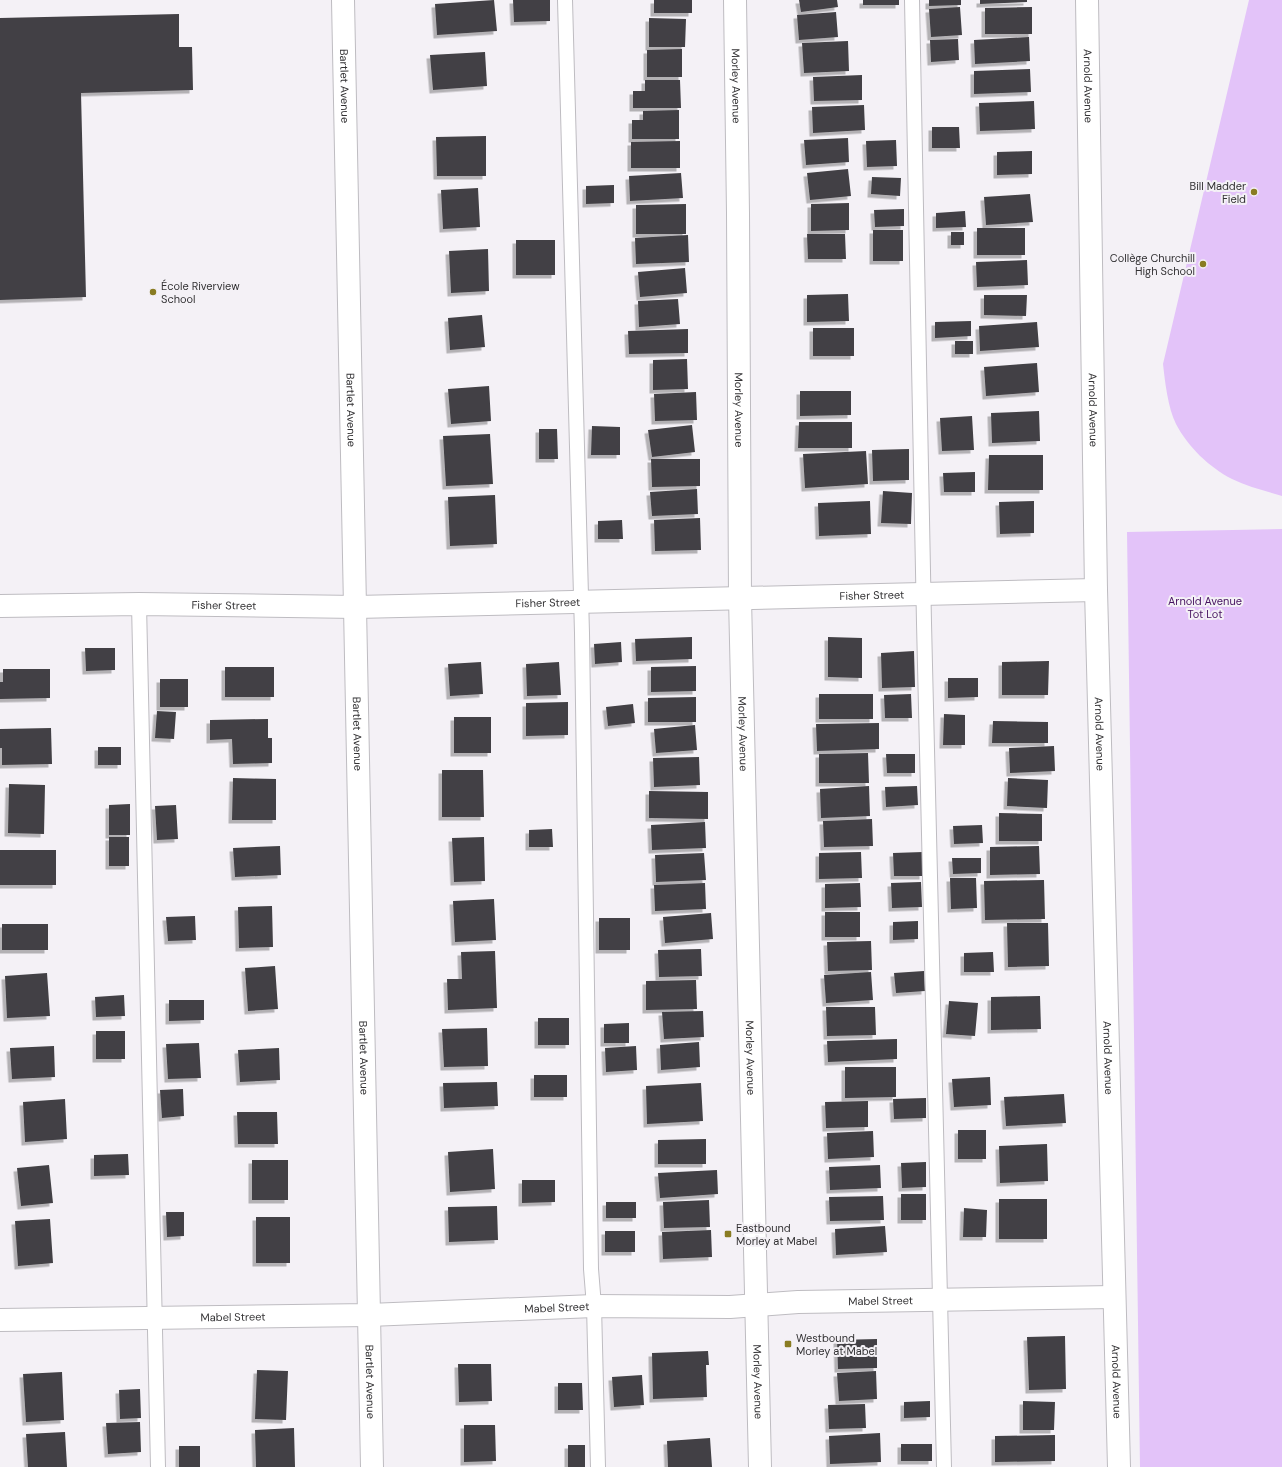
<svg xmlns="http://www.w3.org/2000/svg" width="1282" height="1467" viewBox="0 0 1282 1467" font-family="'DM Sans',sans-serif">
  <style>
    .green { fill: #e3c3f9 }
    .building { fill: #424044; filter: url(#shadow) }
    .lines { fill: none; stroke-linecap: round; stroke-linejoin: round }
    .service-casing { stroke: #bebcc1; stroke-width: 16 }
    .minor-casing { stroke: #bebcc1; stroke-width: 24 }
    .service { stroke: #fff; stroke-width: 14 }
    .minor { stroke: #fff; stroke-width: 22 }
    .poi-dot { fill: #897c22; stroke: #f4f1f6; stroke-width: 1.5 }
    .labels { text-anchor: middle; stroke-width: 4; stroke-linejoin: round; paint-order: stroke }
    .street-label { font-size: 11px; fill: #333234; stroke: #f4f1f6 }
    .poi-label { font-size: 11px; fill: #333234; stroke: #f4f1f6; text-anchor: start }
    .park-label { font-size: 11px; fill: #45115f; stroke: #f4f1f6 }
  </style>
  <defs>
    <filter id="shadow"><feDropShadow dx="-3.5" dy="3.5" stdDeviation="0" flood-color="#0004"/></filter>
  </defs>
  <rect width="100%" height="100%" fill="#f4f1f6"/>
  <!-- green -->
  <path class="green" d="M1249 0H1282V496C1266 491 1248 487 1232 479 1209 467 1188 447 1176 424 1168 408 1165 382 1163 364Z
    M1282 529V1467H1140L1127 532Z"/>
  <!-- building -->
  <path class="building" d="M494 0 497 31 437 35 435 4Z
    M513 0H550V21L514 22Z
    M654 0H692V13H654Z
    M799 0H837L838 7 801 12Z
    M863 0H899V5H863Z
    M929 0H961V5L929 6Z
    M980 0H1027V2L980 4Z
    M960 7 962 35 931 37 929 9Z
    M1032 7V34H985V8Z
    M836 12 838 37 799 40 797 15Z
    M179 14V47H192L193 90 81 93 86 297 0 300V18Z
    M649 18 686 19 685 47H649Z
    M1029 37 1030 61 975 64 974 40Z
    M958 39 959 60 931 62 930 40Z
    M848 41 849 71 804 73 802 43Z
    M682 49V77H647V50Z
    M485 52 487 86 433 90 430 55Z
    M1030 69 1031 92 974 94V71Z
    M862 75V100L814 101 813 77Z
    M645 80H680L681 108H633V91H645Z
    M1034 101 1035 129 980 131 979 103Z
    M864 105 865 130 813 133 812 107Z
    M679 110V139H632V120H643V111Z
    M932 127H959L960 148H932Z
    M486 136V176H437L436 137Z
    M848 138 849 162 806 165 804 140Z
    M896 140 897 166 867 167 866 141Z
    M680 141V168H631V142Z
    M1032 151V174L997 175V152Z
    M848 169 851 196 810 200 807 173Z
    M681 173 683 198 630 201 629 176Z
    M872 177 901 178 900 196 871 194Z
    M614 185V203L586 204V186Z
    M478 188 480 227 443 229 441 190Z
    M1030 194 1033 222 986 225 984 197Z
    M849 203V230L811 231V204Z
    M686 204V234H636V205Z
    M904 209V226L875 227 874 210Z
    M965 211 966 227 936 228V213Z
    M977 228H1025V255H977Z
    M873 230H903V261H873Z
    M951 232H964V245H951Z
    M807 234H845L846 259H808Z
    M688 235 689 262 636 264 635 238Z
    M516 240H555V275H516Z
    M488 249 489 291 451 293 449 251Z
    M1027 260 1028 285 977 287 976 262Z
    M685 268 687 293 640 297 638 272Z
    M848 294 849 321 807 322V295Z
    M984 295H1027L1026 316 984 315Z
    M678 299 680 324 639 327 638 301Z
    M482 315 485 347 450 350 448 318Z
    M971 321V336L935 338V322Z
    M1037 322 1039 347 980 351 979 326Z
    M813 328H854V356H813Z
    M688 329V353L629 354 628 331Z
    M955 341H973V354H955Z
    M687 359 688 389 653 390V360Z
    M1037 363 1039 392 986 396 984 367Z
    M489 386 491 421 451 424 448 389Z
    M800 391H851V415L800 416Z
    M696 392 697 420 655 421 654 394Z
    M1039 411 1040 441 992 443 991 413Z
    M972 416 974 450 942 451 940 418Z
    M799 422H852V448H798Z
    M692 425 695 452 652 457 648 430Z
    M592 426 620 427V455H591Z
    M539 429H557L558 459H539Z
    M490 434 493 484 446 486 443 436Z
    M909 449V480L873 481 872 450Z
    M866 451 868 484 805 488 803 454Z
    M989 455H1043V490H988Z
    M651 459H700V486L652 487Z
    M975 472V492H944L943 473Z
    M697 489 698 514 652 516 650 492Z
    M883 491 912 493 911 524 881 523Z
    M495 495 497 544 450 546 448 497Z
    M870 501 871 534 819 536 818 503Z
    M1034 501V533L1000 534 999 502Z
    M700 518 701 550 655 551 654 520Z
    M622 520 623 539H598V521Z
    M692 637V659L636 661 635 639Z
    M828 637 862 638V678L828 677Z
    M621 642 622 662 595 664 594 644Z
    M85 648H115V670L86 671Z
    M914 651 915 687 882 688 881 653Z
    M1049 661 1048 695H1002V662Z
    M481 662 483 694 450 696 448 664Z
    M559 662 561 695 527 696 526 664Z
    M696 666V691L651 692V667Z
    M225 667H274V697H225Z
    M3 669H50V698L0 699V682H3Z
    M948 678H978V697L948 698Z
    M160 679H188V707H160Z
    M819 694H873V719H819Z
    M911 694 912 718H885L884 695Z
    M696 697V722H648V698Z
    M568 702V735L526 736V703Z
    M633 704 635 723 608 726 606 707Z
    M157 711 176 712 174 739 155 738Z
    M944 714 965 715V745H943Z
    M454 717H491V753H454Z
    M268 719V738H272V763L233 764 232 739 210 740V720Z
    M993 721 1048 722V743H992Z
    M879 723V749L817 751 816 724Z
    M695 725 697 750 656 753 654 729Z
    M51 728 52 764 2 765V748H0V729Z
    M1054 746 1055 771 1010 773 1009 748Z
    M98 747H121V765H98Z
    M868 753 869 783H819V754Z
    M886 754H915V773H887Z
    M699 757 700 785 654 787 653 758Z
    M442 770H483L484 817H442Z
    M233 778 276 779V820H232Z
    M1008 778 1048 780 1047 808 1007 806Z
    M9 784 45 785 44 834 8 833Z
    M869 786 870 816 821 818 820 789Z
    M917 786 918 805 886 807 885 787Z
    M649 791 708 792V819L649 818Z
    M130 804V835H109V805Z
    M176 805 178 839 157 840 155 806Z
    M999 813 1042 814V841H999Z
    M872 819 873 846 824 847 823 821Z
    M705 822 706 848 652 850 651 825Z
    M982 825 983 843 954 844 953 826Z
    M552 829 553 847H529V830Z
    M109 837H129V866H109Z
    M484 837 485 881 454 882 452 838Z
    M280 846 281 875 235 877 233 848Z
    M1039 846 1040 874 990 875V847Z
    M0 850H56V885H0Z
    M861 852 862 878 819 879V853Z
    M923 852V876H894L893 853Z
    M704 853 706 880 656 882 655 855Z
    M952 858H981V873L953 874Z
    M950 878H976L977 908 951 909Z
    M1044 880 1045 919 985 920 984 881Z
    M921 882 922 907 892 908 891 883Z
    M705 883 706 909 655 911 654 885Z
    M860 883 861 907 825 908V884Z
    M494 899 496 940 455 942 453 901Z
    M272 906 273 947 239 948 238 907Z
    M825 912H860V937H825Z
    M711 913 713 939 665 943 663 917Z
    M195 916 196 940 168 941 166 917Z
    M599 918H630V950H599Z
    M918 921V939L893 940V922Z
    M1007 923H1048L1049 966 1008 967Z
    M2 924H48V950H2Z
    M871 941 872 970 828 971 827 942Z
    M701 949 702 976 659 977 658 950Z
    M495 951 497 1008 448 1010 447 979H462L461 952Z
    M993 952 994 972H964V953Z
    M275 966 278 1009 248 1011 245 968Z
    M924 971 925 991 896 993 894 973Z
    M871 972 873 1000 826 1003 824 975Z
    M47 973 50 1016 7 1018 5 976Z
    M696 980 697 1009 646 1010V981Z
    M124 995 125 1016 96 1017 95 997Z
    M1040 996 1041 1029 991 1030V997Z
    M169 1000H204V1020L169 1021Z
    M949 1001 978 1003 975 1036 946 1034Z
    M826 1007H875L876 1035 827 1036Z
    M703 1011 704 1037 664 1039 662 1012Z
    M538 1018H569V1045H538Z
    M629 1023V1043H604V1024Z
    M487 1028 488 1066 444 1067 442 1029Z
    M96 1031H125V1059H96Z
    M897 1039V1059L828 1062 827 1041Z
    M699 1042 700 1067 661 1070 660 1045Z
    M199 1043 201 1078 168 1079 166 1044Z
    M54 1046 55 1077 12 1079 10 1048Z
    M636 1046 637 1070 606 1072 605 1048Z
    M279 1048 280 1080 240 1082 238 1050Z
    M845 1067H896V1097L845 1098Z
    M534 1075H567V1097H534Z
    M990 1077 991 1105 954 1107 952 1079Z
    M497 1082 498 1106 444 1108 443 1083Z
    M701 1083 703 1121 647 1124 646 1086Z
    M183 1089 184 1116 162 1118 160 1090Z
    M1064 1094 1066 1123 1006 1126 1004 1097Z
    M926 1098V1118L894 1119 893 1099Z
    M65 1099 67 1139 25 1142 23 1102Z
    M868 1101V1127L826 1128 825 1102Z
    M237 1112H277L278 1144H238Z
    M958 1130H986V1159H958Z
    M873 1131 874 1157 828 1159 827 1133Z
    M706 1139V1164H658V1140Z
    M1047 1144 1048 1181 1000 1183 999 1146Z
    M493 1149 495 1189 450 1192 448 1152Z
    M128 1154 129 1175 94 1176V1155Z
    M252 1160H288V1200H252Z
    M926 1162V1187L902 1188 901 1163Z
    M49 1165 53 1203 21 1206 17 1168Z
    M880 1165 881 1188 830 1190 829 1167Z
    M717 1170 718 1194 660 1198 658 1173Z
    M522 1180H555V1202L522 1203Z
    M901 1194H926V1220H901Z
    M883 1196 884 1220 830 1221 829 1197Z
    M999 1199H1047V1239H999Z
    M709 1200 710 1227 664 1228 663 1202Z
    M606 1202H636V1218H606Z
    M497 1206 498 1240 449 1242 448 1207Z
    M964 1208 987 1210 986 1237H963Z
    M166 1212H184V1236L167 1237Z
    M256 1217H290V1263H256Z
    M50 1219 53 1263 18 1266 15 1221Z
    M885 1226 887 1252 836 1255 835 1229Z
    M711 1230 712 1257 663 1259 662 1232Z
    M605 1231H635V1252H605Z
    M1065 1336 1066 1389 1029 1390 1027 1337Z
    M877 1339V1368L838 1369 837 1340Z
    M708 1351 709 1365H706L707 1397 653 1399 652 1353Z
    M458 1364H491L492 1401 459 1402Z
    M257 1370 288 1371 286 1420 255 1419Z
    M876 1371 877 1399 839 1401 837 1373Z
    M62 1372 64 1420 26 1422 23 1374Z
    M642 1375 644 1405 614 1407 612 1377Z
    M558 1383H582L583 1410H558Z
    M140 1389 141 1418 120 1419 119 1390Z
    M930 1401V1417L904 1418V1402Z
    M1023 1401 1055 1402 1054 1430H1023Z
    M865 1404 866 1428 829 1429 828 1405Z
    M140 1422 141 1452 108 1454 106 1423Z
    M464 1425H495L496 1461 464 1462Z
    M294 1428 295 1467H256L255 1430Z
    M65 1432 67 1467H28L26 1434Z
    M880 1433 881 1462 830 1464 829 1436Z
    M1055 1435V1461L995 1462V1436Z
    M710 1438 712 1467H668L667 1441Z
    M901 1444H932V1461H901Z
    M568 1445H585V1467H568Z
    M179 1446H200V1467H179Z"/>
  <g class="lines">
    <!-- service casing -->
    <g class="service-casing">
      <path id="service" d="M565 0 582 633 591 1269 594 1306 598 1467
        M912 0 924 623 944 1467
        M139 604 158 1467"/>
    </g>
    <!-- minor casing -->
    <g class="minor-casing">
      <g id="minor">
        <path id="s1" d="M343 0 372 1467"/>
        <path id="s2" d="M735 0 738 213 740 598 760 1467"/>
        <path id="s3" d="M1087 0 1096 590 1119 1467"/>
        <path id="s4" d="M0 606 139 604 356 607 1096 590"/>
        <path id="s5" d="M0 1320 369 1315 594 1306 730 1307 798 1302 1114 1297"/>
      </g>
    </g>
    <!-- service -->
    <use href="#service" class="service"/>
    <!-- minor -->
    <use href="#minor" class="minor"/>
  </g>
  <!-- markers -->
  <g class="poi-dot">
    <circle cx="1254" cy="192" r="4"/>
    <circle cx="1203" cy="264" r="4"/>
    <circle cx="153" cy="292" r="4"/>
    <rect x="724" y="1230" width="8" height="8" rx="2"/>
    <rect x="784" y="1340" width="8" height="8" rx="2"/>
  </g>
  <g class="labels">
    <!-- street labels -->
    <g class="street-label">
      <text dy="4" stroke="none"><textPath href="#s1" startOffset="86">Bartlet Avenue</textPath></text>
      <text dy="4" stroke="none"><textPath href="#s2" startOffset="86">Morley Avenue</textPath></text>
      <text dy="4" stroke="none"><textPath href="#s3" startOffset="86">Arnold Avenue</textPath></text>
      <text dy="4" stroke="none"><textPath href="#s1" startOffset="410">Bartlet Avenue</textPath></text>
      <text dy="4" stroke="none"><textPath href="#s2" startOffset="410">Morley Avenue</textPath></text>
      <text dy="4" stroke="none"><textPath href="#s3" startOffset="410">Arnold Avenue</textPath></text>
      <text dy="4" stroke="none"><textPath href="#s4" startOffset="872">Fisher Street</textPath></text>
      <text dy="4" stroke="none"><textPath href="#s4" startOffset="548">Fisher Street</textPath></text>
      <text dy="4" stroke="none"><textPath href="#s4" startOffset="224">Fisher Street</textPath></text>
      <text dy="4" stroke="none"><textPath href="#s1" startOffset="734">Bartlet Avenue</textPath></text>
      <text dy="4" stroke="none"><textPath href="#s2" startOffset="734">Morley Avenue</textPath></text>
      <text dy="4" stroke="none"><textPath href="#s3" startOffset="734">Arnold Avenue</textPath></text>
      <text dy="4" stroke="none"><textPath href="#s1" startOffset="1058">Bartlet Avenue</textPath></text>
      <text dy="4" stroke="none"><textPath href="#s2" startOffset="1058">Morley Avenue</textPath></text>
      <text dy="4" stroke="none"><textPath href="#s3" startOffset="1058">Arnold Avenue</textPath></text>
      <text dy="4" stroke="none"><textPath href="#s5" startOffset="881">Mabel Street</textPath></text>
      <text dy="4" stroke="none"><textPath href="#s5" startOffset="557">Mabel Street</textPath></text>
      <text dy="4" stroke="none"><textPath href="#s5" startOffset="233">Mabel Street</textPath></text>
      <text dy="4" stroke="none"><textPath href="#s1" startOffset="1382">Bartlet Avenue</textPath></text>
      <text dy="4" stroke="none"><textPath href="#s2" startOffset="1382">Morley Avenue</textPath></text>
      <text dy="4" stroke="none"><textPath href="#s3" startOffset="1382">Arnold Avenue</textPath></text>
    </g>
    <!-- poi labels -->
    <g class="poi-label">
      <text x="1246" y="190" text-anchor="end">Bill Madder<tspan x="1246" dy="13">Field</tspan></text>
      <text x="1195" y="262" text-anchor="end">Collège Churchill<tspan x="1195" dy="13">High School</tspan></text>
      <text x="161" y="290">École Riverview<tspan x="161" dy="13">School</tspan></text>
      <text x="736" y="1232">Eastbound<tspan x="736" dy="13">Morley at Mabel</tspan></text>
      <text x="796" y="1342">Westbound<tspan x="796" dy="13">Morley at Mabel</tspan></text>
    </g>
    <!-- park labels -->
    <g class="park-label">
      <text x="1205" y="605">Arnold Avenue<tspan x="1205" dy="13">Tot Lot</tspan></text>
    </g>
  </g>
</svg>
